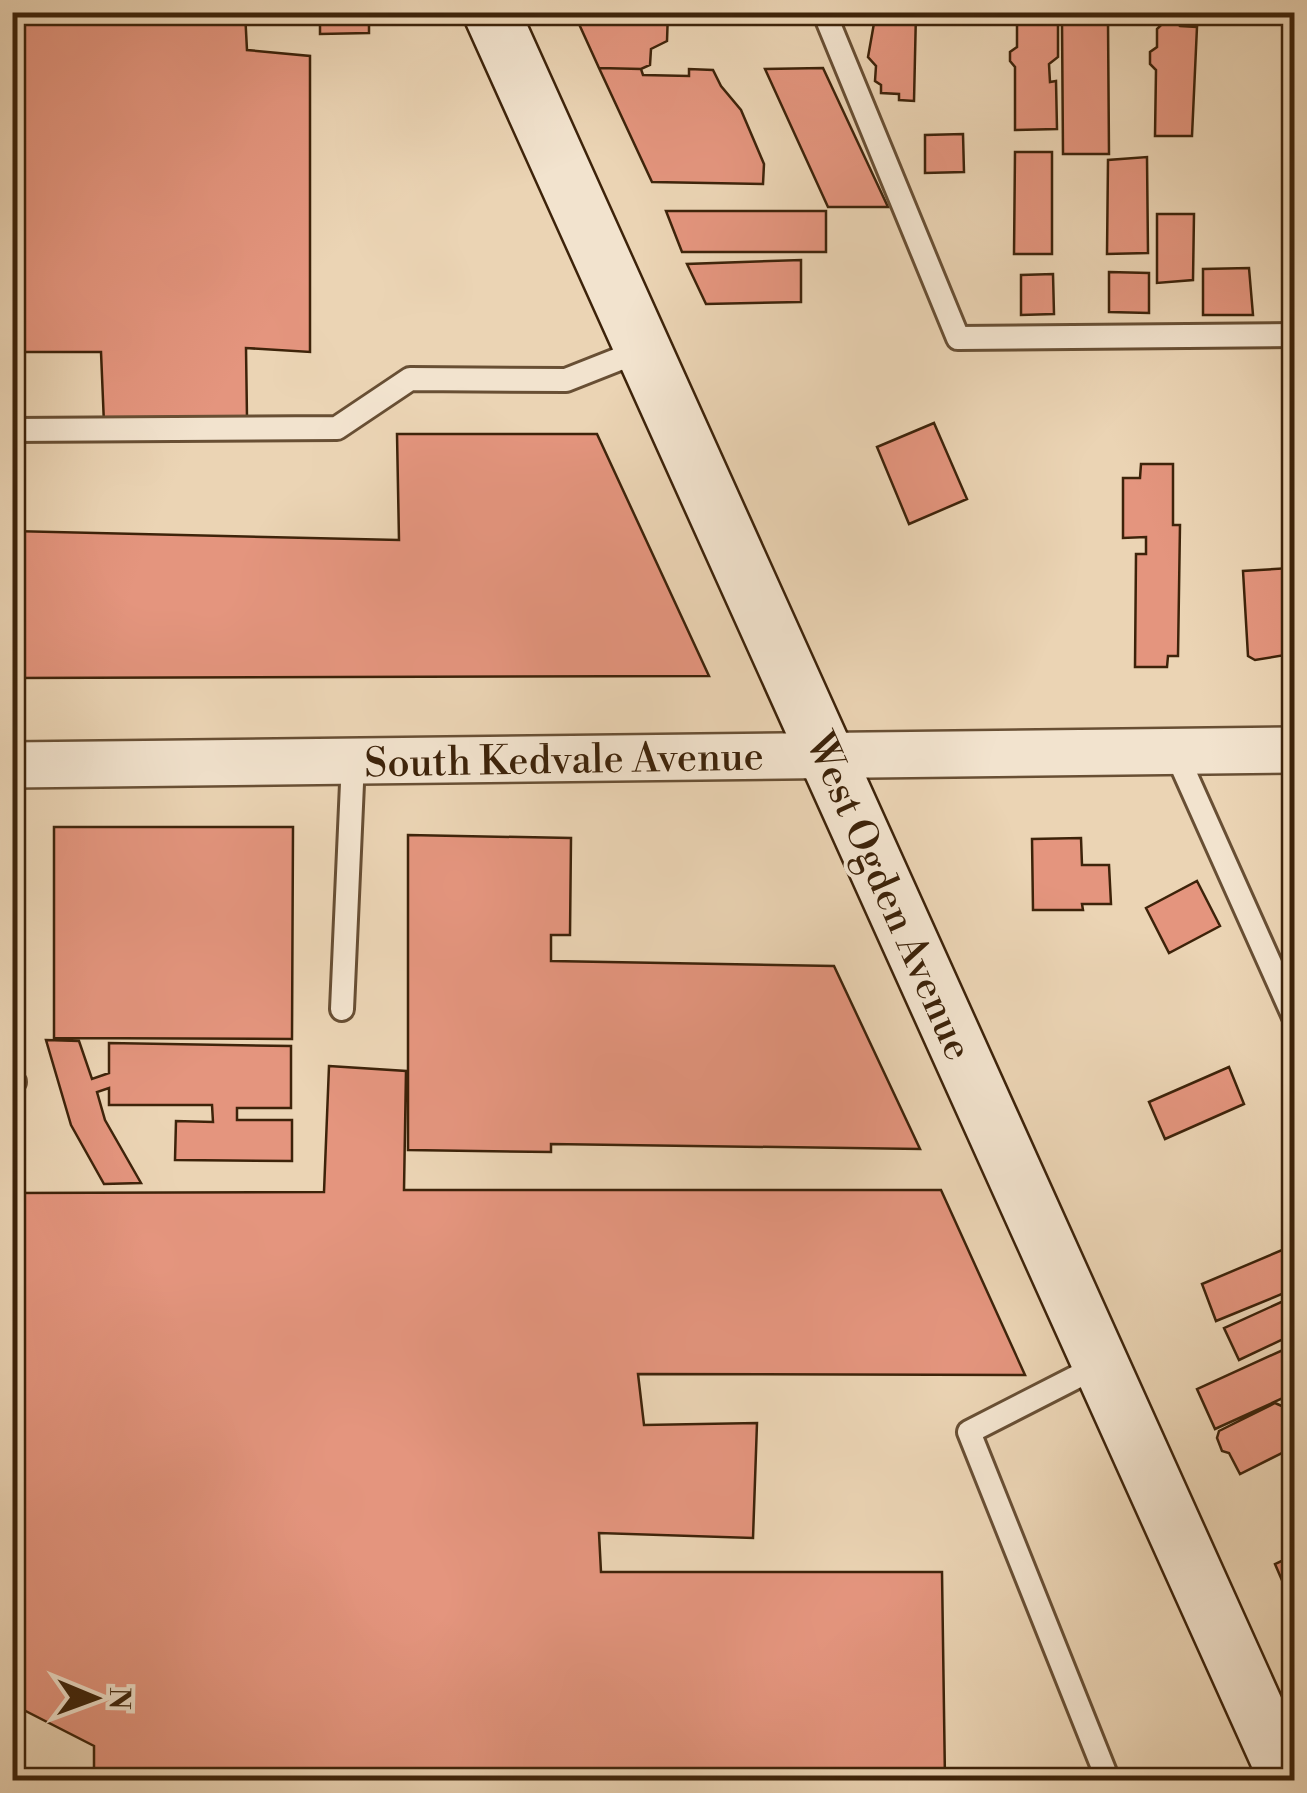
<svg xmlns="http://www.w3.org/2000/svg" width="1307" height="1793" viewBox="0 0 1307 1793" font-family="'Libre Bodoni',serif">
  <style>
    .building { fill: #e4957e; stroke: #3d230a; stroke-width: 2.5 }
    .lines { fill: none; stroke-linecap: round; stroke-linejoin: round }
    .service-casing { stroke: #684f34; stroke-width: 28 }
    .minor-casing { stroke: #684f34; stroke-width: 50 }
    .secondary-casing { stroke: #3d230a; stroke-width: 60 }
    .service { stroke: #f2e3ce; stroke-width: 22 }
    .minor { stroke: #f2e3ce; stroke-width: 45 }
    .secondary { stroke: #f2e3ce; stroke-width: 55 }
    .labels { text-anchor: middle; stroke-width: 8; stroke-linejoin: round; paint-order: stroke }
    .street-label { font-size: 40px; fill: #3d230a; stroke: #f2e3ce }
  </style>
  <rect width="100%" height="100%" fill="#ebd4b4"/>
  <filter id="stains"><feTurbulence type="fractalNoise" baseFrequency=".002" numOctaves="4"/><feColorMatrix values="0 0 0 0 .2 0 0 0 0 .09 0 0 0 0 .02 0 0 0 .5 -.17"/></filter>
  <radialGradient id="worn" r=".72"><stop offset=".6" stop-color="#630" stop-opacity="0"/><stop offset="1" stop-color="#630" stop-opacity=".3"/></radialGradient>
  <!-- building -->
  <path class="building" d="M12 12H245L247 50 310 56V352L246 348 247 418 104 424 101 352H12Z
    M320 12H369V33L320 34Z
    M668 12 667 41 651 49 650 65 641 69 599 68 574 13Z
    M876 12H916L914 101 899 100V94L881 93V85L875 81 876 66 868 57Z
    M1033 16 1040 20H1058V57L1049 64 1050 82 1056 81 1057 129 1015 130V67L1010 61V52L1017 47V22Z
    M1108 21 1109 154H1063L1062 22Z
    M1165 21H1175L1180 26 1197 27 1192 136H1155L1156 70 1150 64V52L1157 47V29Z
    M599 68 641 69 643 75 689 76V69L713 70 721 86 741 110 764 164 763 184 652 182Z
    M823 68 888 207H828L765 69Z
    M963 134 964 172 925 173V135Z
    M1015 152H1052V254H1014Z
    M1147 157 1148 253 1107 254 1108 160Z
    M666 211H826V252H682Z
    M1157 214H1194L1193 280 1157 283Z
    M801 260V302L706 304 687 264Z
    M1249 268 1253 315H1203V269Z
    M1109 272 1149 273V313L1109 312Z
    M1053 274 1054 314 1021 315V275Z
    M934 423 967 499 909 524 877 447Z
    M397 434H597L709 676 12 678V531L399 540Z
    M1141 464H1173V525H1180L1178 656H1168L1167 667H1135L1136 554H1146V537L1123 538V478H1140Z
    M1290 568 1291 608 1285 612V623L1290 629 1291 654 1255 660 1248 656 1243 571Z
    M54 827H293L292 1039 54 1038Z
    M408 835 571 838 570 935H551V961L834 966 920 1149 551 1144V1152L408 1150Z
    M1081 838 1082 865H1109L1111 904H1082L1083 910H1033L1032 839Z
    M1197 881 1220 926 1169 953 1146 908Z
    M46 1040 79 1041 92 1079 109 1073V1043L291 1046V1108H237V1120H292V1161L175 1160 176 1121 213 1122 212 1105H109V1088L97 1092 105 1120 141 1183 104 1184 71 1125Z
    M329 1066 406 1071 404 1190H941L1025 1375 638 1374 644 1425 757 1423 753 1538 599 1533 601 1572H942L945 1780H94V1746L12 1704V1193L324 1192Z
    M1229 1067 1244 1104 1165 1139 1149 1102Z
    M1294 1245V1289L1216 1321 1202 1284Z
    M1288 1299 1294 1313V1334L1239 1360 1224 1328Z
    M1294 1345V1393L1215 1429 1197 1389Z
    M1294 1401V1447L1240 1474 1229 1453 1222 1451 1217 1438 1219 1431 1275 1403 1284 1407Z
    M1294 1555V1608L1275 1564Z"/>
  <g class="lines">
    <!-- service casing -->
    <g class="service-casing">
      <path id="service" d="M824 12 958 338 1294 335
        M12 430 337 428 410 379 566 380 642 350
        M1175 751 1294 1017
        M342 1009 353 761
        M12 1082H14
        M1100 1365 969 1432 1108 1780"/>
    </g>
    <!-- minor casing -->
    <g class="minor-casing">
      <path id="minor" d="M12 765 1294 750"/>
    </g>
    <!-- secondary casing -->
    <g class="secondary-casing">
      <path id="secondary" d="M491 12 1288 1780"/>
    </g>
    <!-- service -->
    <use href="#service" class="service"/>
    <!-- minor -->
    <use href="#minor" class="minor"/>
    <!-- secondary -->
    <use href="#secondary" class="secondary"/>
  </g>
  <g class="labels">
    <!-- street labels -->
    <g class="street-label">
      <text transform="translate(564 759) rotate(-1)" y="14">South Kedvale Avenue</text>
      <text transform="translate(890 896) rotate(66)" y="14">West Ogden Avenue</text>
    </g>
  </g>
  <!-- margin -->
  <rect width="1307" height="1793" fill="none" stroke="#ebd4b4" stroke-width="50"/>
  <rect x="15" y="15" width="1277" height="1763" fill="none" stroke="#3d230a" stroke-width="5"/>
  <rect x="25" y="25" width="1257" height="1743" fill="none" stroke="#3d230a" stroke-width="2.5"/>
  <!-- north arrow -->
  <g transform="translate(95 1698) rotate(91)" stroke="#f2e3ce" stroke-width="8" paint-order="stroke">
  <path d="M0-8L18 38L0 25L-18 38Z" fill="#3d230a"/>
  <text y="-15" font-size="28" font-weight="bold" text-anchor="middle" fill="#3d230a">N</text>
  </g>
  <rect width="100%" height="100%" filter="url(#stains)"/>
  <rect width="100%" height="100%" fill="url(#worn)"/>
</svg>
